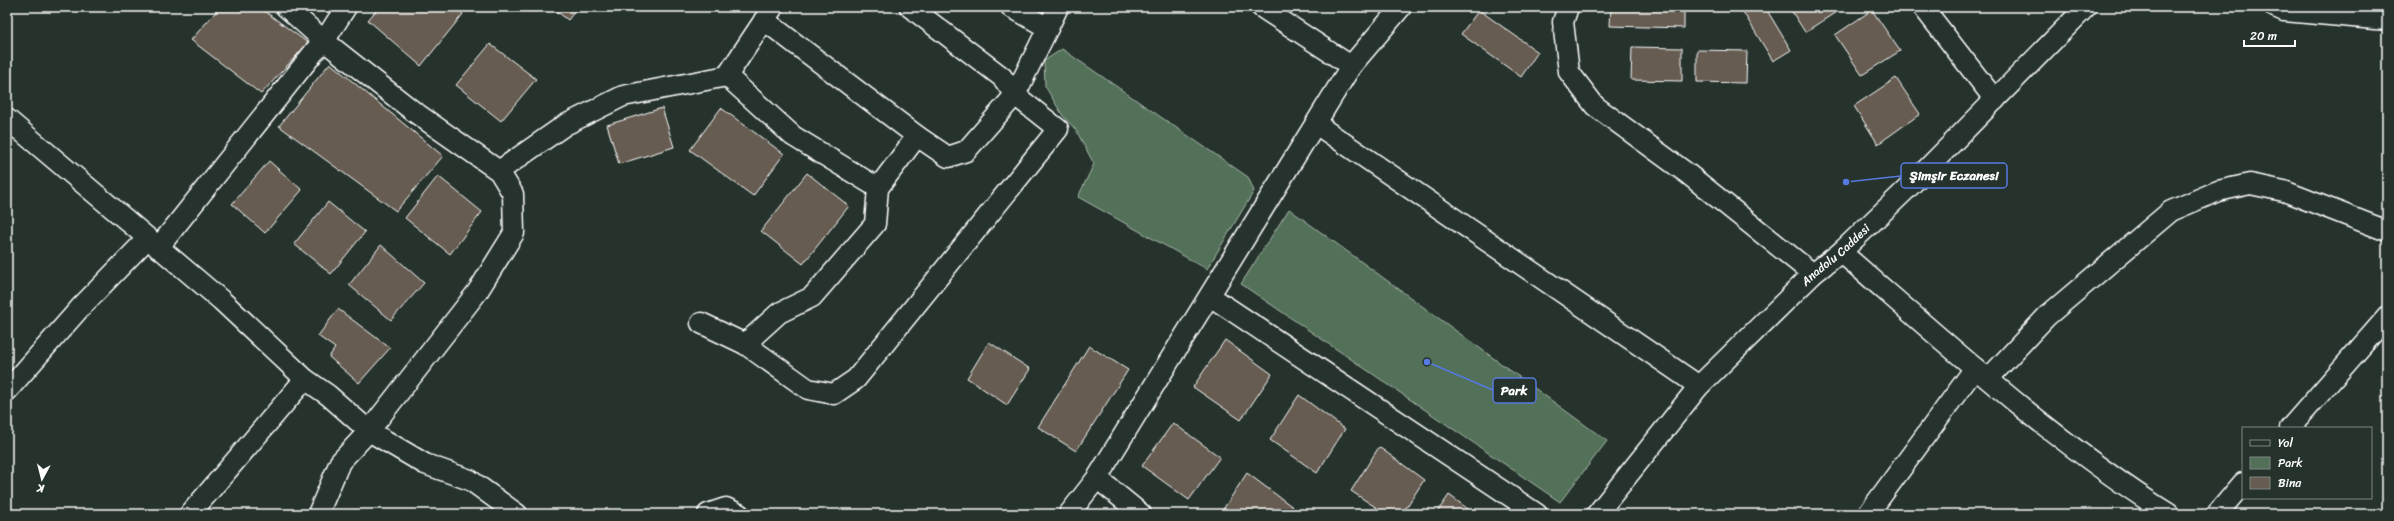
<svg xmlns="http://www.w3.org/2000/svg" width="2394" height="521" viewBox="0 0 2394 521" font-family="Sriracha,sans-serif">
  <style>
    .green { fill: #527058; stroke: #a8b8ac }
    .building { fill: #665c51; stroke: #fff }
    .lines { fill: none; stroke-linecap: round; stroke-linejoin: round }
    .minor-casing { stroke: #fff; stroke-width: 23 }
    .minor { stroke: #26332d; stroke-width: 20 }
    .labels { text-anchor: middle; stroke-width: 3.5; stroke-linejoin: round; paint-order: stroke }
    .street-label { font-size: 12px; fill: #fff; stroke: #26332d }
    .leader { fill: none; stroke: #567ae2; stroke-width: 1.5 }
    .callout-dot { fill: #567ae2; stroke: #26332d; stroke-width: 1.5 }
    .callout { fill: #26332d; stroke: #567ae2; stroke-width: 1.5 }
    .callout-label { font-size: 13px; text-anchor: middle; font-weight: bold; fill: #fff }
  </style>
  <rect width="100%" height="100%" fill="#26332d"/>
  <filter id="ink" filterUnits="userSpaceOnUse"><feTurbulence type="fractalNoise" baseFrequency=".025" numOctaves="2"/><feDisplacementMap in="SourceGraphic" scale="8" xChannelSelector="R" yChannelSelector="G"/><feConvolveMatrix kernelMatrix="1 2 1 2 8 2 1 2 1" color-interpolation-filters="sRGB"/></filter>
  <g filter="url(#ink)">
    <!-- green -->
    <path class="green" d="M1062 49 1248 177 1254 191 1207 269 1078 197 1094 164 1076 130 1063 116 1045 86 1044 61Z
      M1289 209 1607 441 1560 502 1241 284Z"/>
    <!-- building -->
    <path class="building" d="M220 7H259L308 43 261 94 191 40Z
      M379 7H455L463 14 421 66 368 20Z
      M551 7H578L568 20Z
      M1611 7H1684V28L1610 26Z
      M1740 7H1765L1791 50 1773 61Z
      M1789 7H1844L1805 32Z
      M1479 10 1538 52 1521 77 1461 34Z
      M1872 10 1900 51 1862 75 1835 35Z
      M490 44 536 79 501 121 456 85Z
      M1632 47 1682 48V81L1631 80Z
      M1697 50 1747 51 1746 83 1697 82Z
      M330 63 443 156 396 211 279 126Z
      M1896 78 1920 114 1878 144 1854 106Z
      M662 108 674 147 619 164 607 125Z
      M721 108 784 154 753 196 690 150Z
      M269 161 302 190 265 233 232 204Z
      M807 173 849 206 803 264 761 231Z
      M438 176 482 212 450 254 405 218Z
      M328 202 365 232 331 274 294 244Z
      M381 245 424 283 391 320 349 285Z
      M338 309 390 348 359 383 329 357 335 348 318 336Z
      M1225 340 1272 374 1241 420 1193 387Z
      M989 342 1030 369 1007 405 967 378Z
      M1089 346 1128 370 1076 451 1038 427Z
      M1299 395 1345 429 1317 473 1270 440Z
      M1173 423 1220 457 1189 500 1142 466Z
      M1379 447 1424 480 1402 514H1386L1351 491Z
      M1247 473 1294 508 1289 514H1220Z
      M1449 495 1475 514H1436Z"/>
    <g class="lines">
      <!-- minor casing -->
      <g class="minor-casing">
        <g id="minor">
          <path d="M286 7 323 40 413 111 499 171 513 194 514 233 478 291 369 431 340 462 318 514"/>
          <path d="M1568 7 1563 22 1569 72 1595 106 1688 174 1813 274"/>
          <path d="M1923 7 1995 100"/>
          <path d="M2275 7 2284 11 2387 20"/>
          <path d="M764 20 917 136 948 157 966 151 1015 95 1048 28 1011 7"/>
          <path d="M1048 28 1058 7"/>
          <path d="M1351 66 1401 7"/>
          <path d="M727 76 773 7"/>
          <path d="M7 119 221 300 305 379 328 395 369 431 425 464 470 480 517 514"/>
          <path d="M1316 124 1699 386"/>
          <path d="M499 171 565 125 623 96 727 76 793 136 878 188"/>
          <path d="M158 248 330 32 346 7"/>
          <path d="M1841 252C1945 342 2052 441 2169 514"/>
          <path d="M1210 296 1537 514"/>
          <path d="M701 323 745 344 808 389 834 394 856 379 1058 129 1015 95 1002 77 910 7"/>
          <path d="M745 344 779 313 812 297 875 224 878 188 917 136"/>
          <path d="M1989 378 2047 316 2171 211 2218 191 2250 184 2284 191 2387 231"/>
          <path d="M7 391 80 308 147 239"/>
          <path d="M2290 428 2387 317"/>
          <path d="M190 514 305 379"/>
          <path d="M708 514 726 508 739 514"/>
          <path d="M1069 514 1097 478"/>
          <path d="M1141 514 1097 478 1351 66 1261 7"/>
          <path id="s1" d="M1597 514 1699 386 1813 274 1841 252 1912 184 2086 7"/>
          <path d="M1868 514 1975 368"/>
          <path d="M2217 514 2243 483"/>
        </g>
      </g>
      <!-- minor -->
      <use href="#minor" class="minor"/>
    </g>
  </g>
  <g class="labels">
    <!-- street labels -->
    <g class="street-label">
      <text dy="4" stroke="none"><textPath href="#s1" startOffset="353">Anadolu Caddesi</textPath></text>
    </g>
  </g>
  <!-- callouts -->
  <path class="leader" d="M1846 182L1901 176M1427 362L1493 390"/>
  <g class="callout-dot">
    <circle cx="1846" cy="182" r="4"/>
    <circle cx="1427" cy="362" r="4"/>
  </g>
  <g class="callout">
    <rect x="1901" y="163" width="106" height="25" rx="4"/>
    <rect x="1493" y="378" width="43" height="25" rx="4"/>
  </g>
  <g class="callout-label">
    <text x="1954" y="180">Şimşir Eczanesi</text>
    <text x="1514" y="395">Park</text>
  </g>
  <!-- margin -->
  <rect width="2394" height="521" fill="none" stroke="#26332d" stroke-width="24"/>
  <rect x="12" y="12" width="2370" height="497" fill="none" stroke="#fff" stroke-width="1.5" filter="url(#ink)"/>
  <!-- legend -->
  <rect x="2242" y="427" width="130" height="72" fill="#26332d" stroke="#7d8581"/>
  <rect x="2250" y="440" width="20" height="6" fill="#26332d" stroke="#7d8581"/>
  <text x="2278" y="447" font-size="12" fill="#ffffff">Yol</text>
  <rect x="2250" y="457" width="20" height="12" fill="#527058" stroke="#7d8581"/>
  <text x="2278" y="467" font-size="12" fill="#ffffff">Park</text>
  <rect x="2250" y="477" width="20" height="12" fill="#665c51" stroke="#7d8581"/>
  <text x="2278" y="487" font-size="12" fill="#ffffff">Bina</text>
  <!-- north arrow -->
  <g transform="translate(42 479) rotate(187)" stroke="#26332d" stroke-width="3" paint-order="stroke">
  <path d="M0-3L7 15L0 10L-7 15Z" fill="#ffffff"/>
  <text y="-6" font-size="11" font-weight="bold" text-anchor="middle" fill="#ffffff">K</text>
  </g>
  <!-- scale -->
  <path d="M2244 40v6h51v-6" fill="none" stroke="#ffffff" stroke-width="2"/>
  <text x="2250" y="40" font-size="12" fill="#ffffff" stroke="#26332d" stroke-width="3" paint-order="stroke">20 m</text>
</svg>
